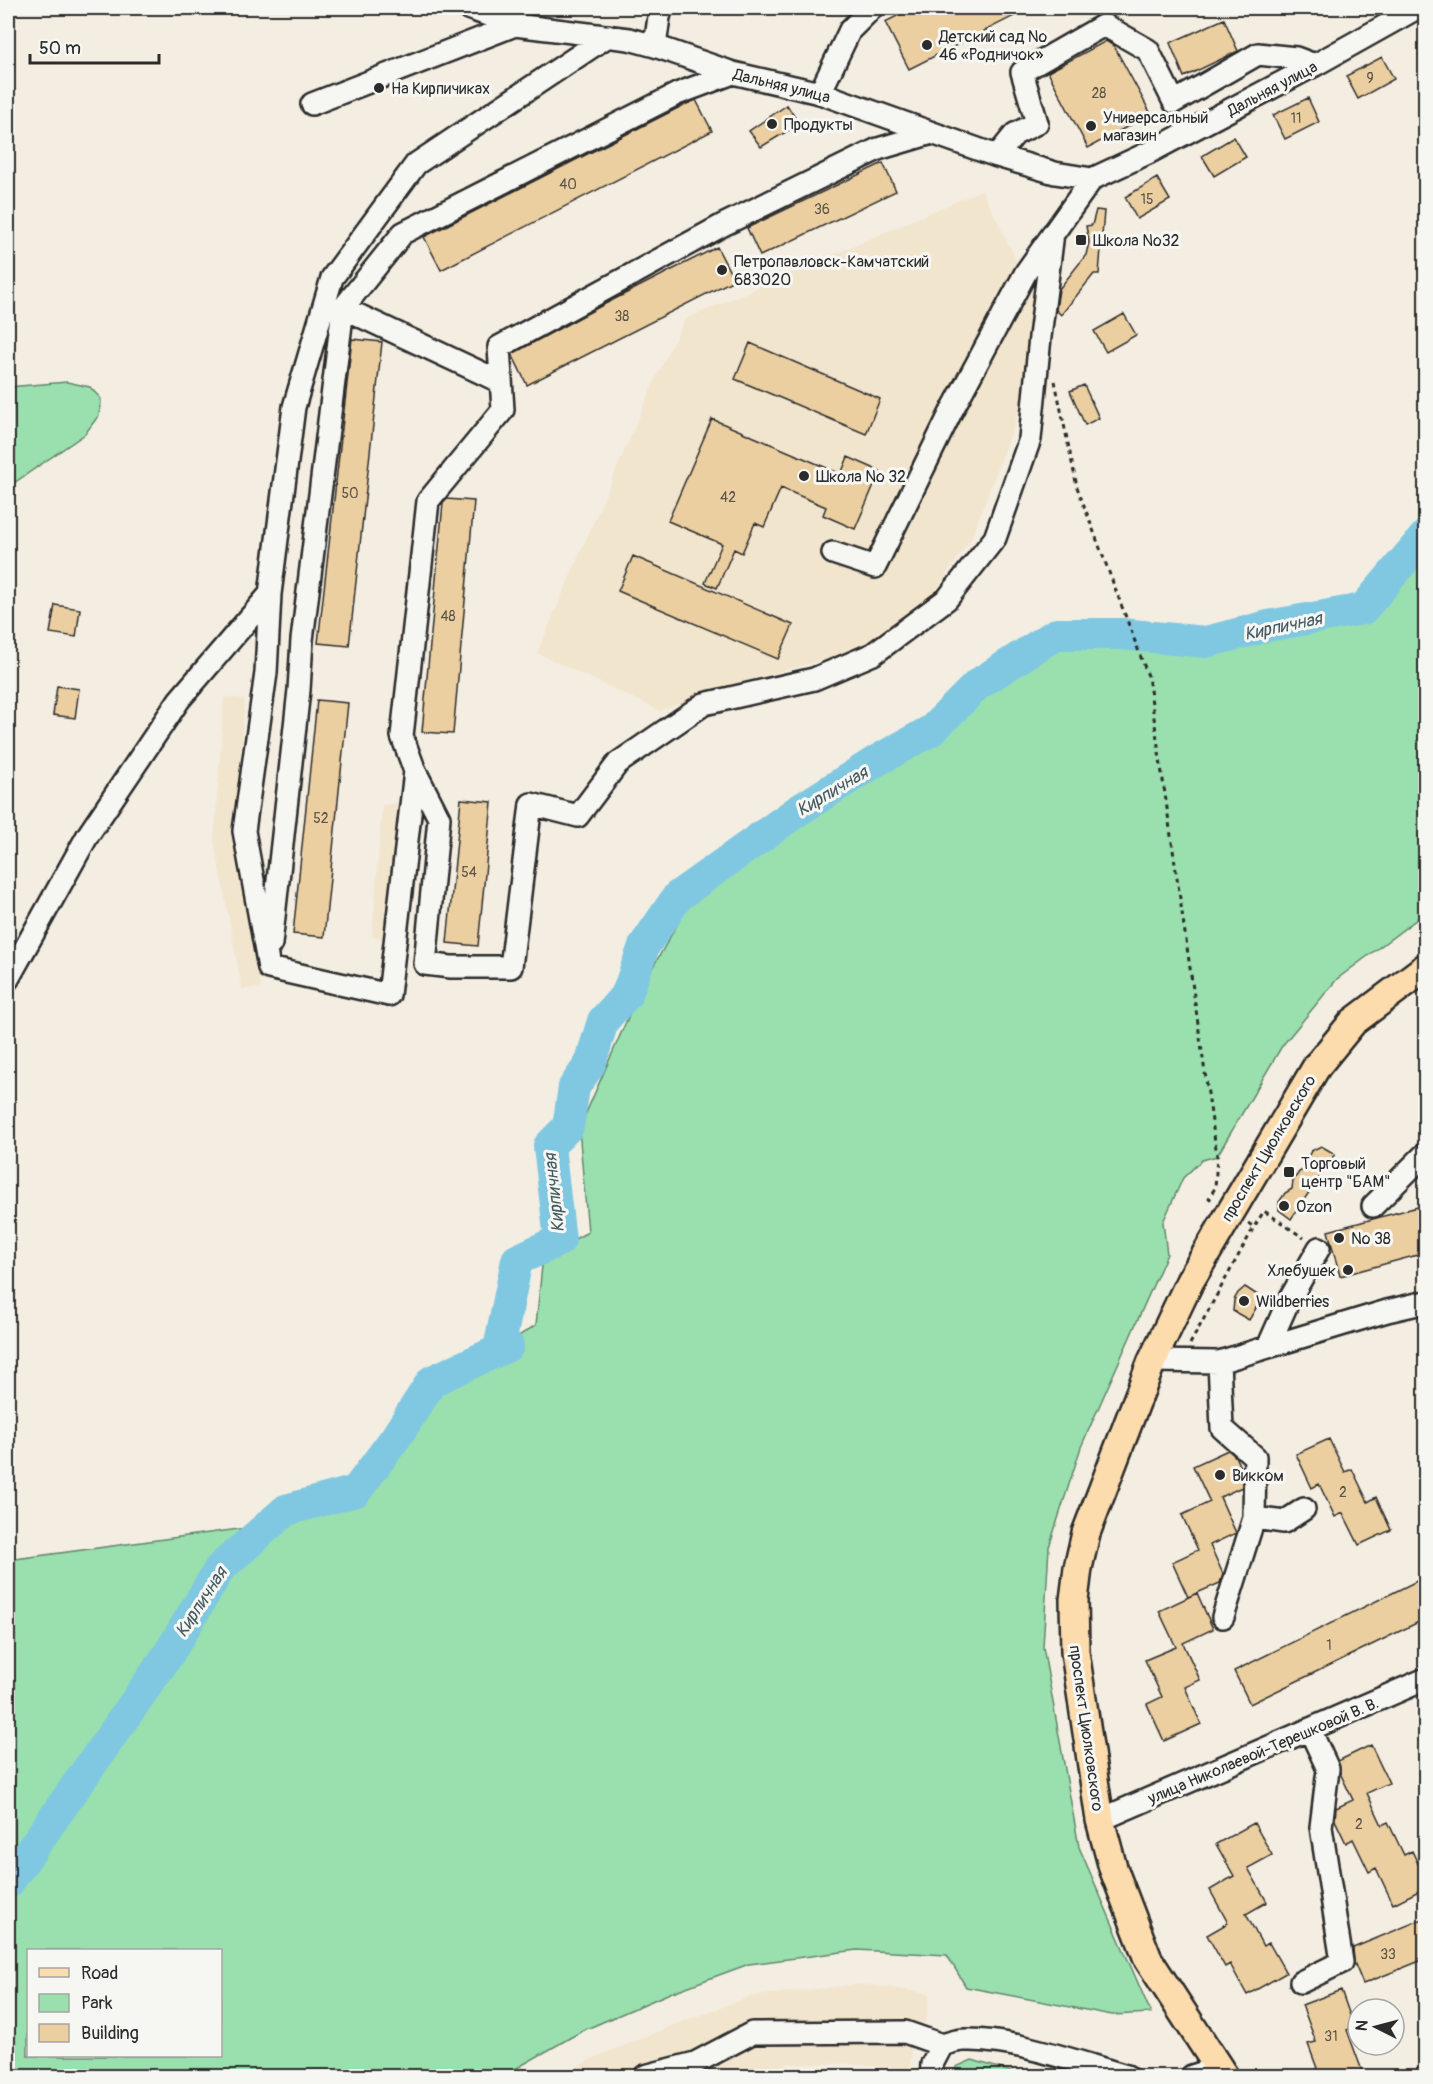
<svg xmlns="http://www.w3.org/2000/svg" width="1433" height="2084" viewBox="0 0 1433 2084" font-family="Pangolin,sans-serif">
  <style>
    .built { fill: #f2e5ce }
    .green { fill: #99e0ae; stroke: #62866c; stroke-width: 1.5; fill-rule: evenodd }
    .lines { fill: none; stroke-linecap: round; stroke-linejoin: round }
    .river { stroke: #80c8e1; stroke-width: 32 }
    .building { fill: #eccfa0; stroke: #2b2b2b; stroke-width: 1.5 }
    .minor-casing { stroke: #2b2b2b; stroke-width: 26 }
    .major-casing { stroke: #2b2b2b; stroke-width: 32 }
    .path { stroke: #2b2b2b; stroke-width: 3; stroke-dasharray: 4.5 4.5; stroke-linecap: butt }
    .minor { stroke: #f6f6f2; stroke-width: 21 }
    .major { stroke: #fcdcac; stroke-width: 27 }
    .poi-dot { fill: #2b2b2b; stroke: #f6f6f2; stroke-width: 2 }
    .labels { text-anchor: middle; stroke-width: 6; stroke-linejoin: round; paint-order: stroke }
    .number-label { font-size: 14px; fill: #5b5448 }
    .poi-label { font-size: 16px; fill: #2b2b2b; stroke: #f6f6f2; text-anchor: start }
    .street-label { font-size: 16px; fill: #2b2b2b; stroke: #f6f6f2 }
    .water-label { font-size: 18px; font-style: italic; fill: #445a62; stroke: #f6f6f2 }
  </style>
  <rect width="100%" height="100%" fill="#f4eee2"/>
  <filter id="ink" filterUnits="userSpaceOnUse"><feTurbulence type="fractalNoise" baseFrequency=".0167" numOctaves="2"/><feDisplacementMap in="SourceGraphic" scale="12" xChannelSelector="R" yChannelSelector="G"/><feConvolveMatrix kernelMatrix="1 2 1 2 8 2 1 2 1" color-interpolation-filters="sRGB"/></filter>
  <g filter="url(#ink)">
    <!-- built -->
    <path class="built" d="M982 190 1035 298 1019 413 971 539 926 605 867 648 720 688 660 711 537 653 657 375 685 319Z
      M224 697 245 699 235 833 261 988 242 989 214 840Z
      M399 803 394 865 390 940 372 937 382 805Z
      M860 1984 930 1993 926 2021 912 2043 910 2069 846 2064H787L753 2076H561L587 2061 673 2025 752 1996Z"/>
    <!-- green -->
    <path class="green" d="M67 382 90 387 101 399 99 415 85 434 8 487V387Z
      M1425 548V913L1337 979 1282 1046 1217 1156 1202 1160 1183 1178 1163 1222 1167 1254 1081 1447 1049 1547 1043 1647 1079 1847 1151 2013 1112 2015 966 1987 947 1955 857 1950 749 1964 670 1993 582 2031 503 2076H8V1560L268 1525 318 1495 371 1488 405 1434 441 1385 536 1325 543 1256 588 1232 579 1129 640 990 687 907 750 852 1056 650 1132 629 1230 641 1381 605ZM28 1950H220V2056H28Z
      M972 2060 1026 2076H955L956 2067Z"/>
    <g class="lines">
      <!-- river -->
      <path class="river" d="M8 1883 168 1655 220 1568 286 1510 356 1491 396 1437 432 1381 508 1346 499 1349 517 1260 560 1240 549 1146 568 1127 574 1087 590 1064 603 1021 627 994 644 946 678 896 796 812 878 760 932 730 978 684 1056 634H1121L1206 642 1268 626 1363 609 1426 535"/>
    </g>
    <!-- building -->
    <path class="building" d="M913 8H1030L909 69 885 22Z
      M1224 19 1238 51 1184 77 1170 43Z
      M1106 41 1114 46 1151 114 1088 148 1048 72Z
      M1382 57 1394 79 1358 99 1346 76Z
      M1308 98 1319 122 1285 139 1273 115Z
      M696 100 712 131 441 270 424 237 682 106Z
      M787 105 799 124 761 147 749 131Z
      M1234 137 1246 157 1214 176 1202 156Z
      M883 163 896 191 760 256 747 228Z
      M1157 178 1170 200 1137 219 1125 197Z
      M1096 210 1104 211 1099 274H1094L1061 315 1056 310 1059 289 1086 255 1089 242 1086 226 1092 225Z
      M717 247 734 280 527 385 512 354 599 307Z
      M1124 314 1136 335 1106 352 1094 331Z
      M352 339 382 342 349 646 318 643Z
      M750 343 880 399 866 434 735 379Z
      M1084 385 1099 418 1085 425 1070 391Z
      M712 419 841 474 848 457 880 471 855 529 823 515 826 507 781 488 764 527 755 523 742 553 734 549 717 588 705 583 722 544 668 521Z
      M446 499 474 501 453 734 422 732 443 503Z
      M633 556 793 625 778 659 618 591Z
      M55 605 80 609 76 637 50 633Z
      M57 686 79 689 75 718 53 715Z
      M317 700 348 703 324 937 293 934Z
      M461 799 492 802 478 946 447 943Z
      M1321 1146 1335 1154 1291 1219 1279 1210V1202L1285 1193 1292 1189 1293 1181 1299 1172 1307 1168 1308 1157 1311 1151Z
      M1425 1205V1253L1340 1276 1328 1231Z
      M1245 1287 1262 1298 1249 1320 1233 1311 1234 1300 1238 1293Z
      M1329 1439 1345 1472 1352 1469 1368 1502 1376 1497 1391 1530 1359 1545 1343 1513 1335 1517 1319 1484 1312 1488 1296 1454Z
      M1228 1450 1235 1456 1242 1472V1487L1220 1497 1236 1533 1210 1545 1223 1574 1220 1583 1188 1597 1172 1562 1198 1550 1182 1515 1210 1502 1193 1466Z
      M1425 1577V1619L1250 1704 1234 1671Z
      M1197 1593 1213 1629 1183 1643 1200 1680 1185 1687 1201 1724 1164 1741 1147 1704 1162 1697 1145 1660 1176 1647 1159 1611Z
      M1371 1745 1389 1783 1367 1793 1382 1825 1388 1822 1404 1855 1412 1851 1425 1878V1888L1393 1904 1376 1868 1369 1872 1353 1839 1346 1843 1335 1820 1336 1808 1353 1800 1340 1773 1338 1761Z
      M1254 1823 1272 1855 1248 1868 1267 1902 1246 1914 1263 1946 1269 1943 1286 1973 1247 1995 1230 1964 1225 1967 1207 1935 1228 1923 1210 1890 1234 1876 1216 1844Z
      M1425 1918V1959L1363 1984 1354 1962 1353 1948Z
      M1341 1990 1354 2027 1347 2030 1364 2076H1320L1308 2044 1316 2042 1302 2005Z"/>
    <g class="lines">
      <!-- minor casing -->
      <g class="minor-casing">
        <path id="minor" d="M468 8 515 25 629 39 655 46 733 73 820 93 997 156 1055 173 1092 179
          M655 46 659 17 662 8
          M820 93 850 30 872 8
          M312 104 515 25
          M932 133 878 149 723 225 499 347 503 410 428 501 402 736 415 771 439 818 425 964 451 967H511L531 804 578 816 618 763 704 704 814 679 873 654 947 599 995 538 1030 439 1040 337 1053 233
          M997 156 1015 134 1037 123 1022 72 1104 25 1148 50 1174 102 1258 54 1296 58 1315 65
          M343 308 501 382
          M833 553 875 567 952 410 1026 272 1092 179 1148 153 1315 65 1417 8
          M415 771 389 995 269 968 244 831 266 673 270 594 294 407 332 278 416 164 608 36
          M271 944 299 690 302 640 343 308 403 233 677 94 733 73
          M8 979 88 835 179 700 270 594
          M1373 1206 1426 1153
          M1268 1347 1287 1304 1319 1248
          M1152 1361 1219 1362 1387 1311 1426 1302
          M1219 1362 1222 1428 1255 1457 1254 1518 1223 1617
          M1254 1518 1284 1522 1304 1509
          M1100 1820 1426 1679
          M1301 1982 1342 1962 1321 1827 1328 1769 1310 1730
          M645 2076 695 2063 752 2033 905 2032 942 2045
          M931 2076 932 2064 942 2045C949 2043 957 2040 964 2040 1012 2038 1080 2063 1127 2076
          M1192 2076 1218 2068"/>
      </g>
      <!-- major casing -->
      <g class="major-casing">
        <path id="major" d="M1224 2076 1148 1959 1113 1868 1100 1820 1075 1652 1074 1600 1078 1568 1086 1533 1152 1361 1190 1281 1317 1066 1353 1022 1426 967"/>
      </g>
      <!-- path -->
      <path class="path" d="M1055 381 1077 487 1148 676 1217 1156 1215 1188 1209 1198 1212 1200
        M1248 1223 1254 1227 1264 1211 1304 1238
        M1190 1344 1254 1227"/>
      <!-- minor -->
      <use href="#minor" class="minor"/>
      <!-- major -->
      <use href="#major" class="major"/>
    </g>
  </g>
  <!-- markers -->
  <g class="poi-dot">
    <circle cx="927" cy="45" r="6"/>
    <circle cx="379" cy="88" r="6"/>
    <circle cx="772" cy="124" r="6"/>
    <circle cx="1091" cy="126" r="6"/>
    <rect x="1075" y="234" width="12" height="12" rx="3"/>
    <circle cx="722" cy="270" r="6"/>
    <circle cx="804" cy="476" r="6"/>
    <rect x="1283" y="1166" width="12" height="12" rx="3"/>
    <circle cx="1284" cy="1206" r="6"/>
    <circle cx="1339" cy="1238" r="6"/>
    <circle cx="1348" cy="1270" r="6"/>
    <circle cx="1244" cy="1301" r="6"/>
    <circle cx="1220" cy="1475" r="6"/>
  </g>
  <g class="labels">
    <!-- number labels -->
    <g class="number-label">
      <text x="1370" y="83">9</text>
      <text x="1099" y="98">28</text>
      <text x="1296" y="123">11</text>
      <text x="568" y="189">40</text>
      <text x="1147" y="204">15</text>
      <text x="822" y="214">36</text>
      <text x="622" y="321">38</text>
      <text x="350" y="498">50</text>
      <text x="728" y="502">42</text>
      <text x="448" y="621">48</text>
      <text x="321" y="823">52</text>
      <text x="469" y="877">54</text>
      <text x="1343" y="1497">2</text>
      <text x="1329" y="1650">1</text>
      <text x="1359" y="1829">2</text>
      <text x="1388" y="1959">33</text>
      <text x="1331" y="2041">31</text>
    </g>
    <!-- poi labels -->
    <g class="poi-label">
      <text x="939" y="42">Детский сад №<tspan x="939" dy="18">46 «Родничок»</tspan></text>
      <text x="391" y="94">На Кирпичиках</text>
      <text x="1103" y="123">Универсальный<tspan x="1103" dy="18">магазин</tspan></text>
      <text x="784" y="130">Продукты</text>
      <text x="1093" y="246">Школа №32</text>
      <text x="734" y="267">Петропавловск-Камчатский<tspan x="734" dy="18">683020</tspan></text>
      <text x="816" y="482">Школа № 32</text>
      <text x="1301" y="1169">Торговый<tspan x="1301" dy="18">центр "БАМ"</tspan></text>
      <text x="1296" y="1212">Ozon</text>
      <text x="1351" y="1244">№ 38</text>
      <text x="1336" y="1276" text-anchor="end">Хлебушек</text>
      <text x="1256" y="1307">Wildberries</text>
      <text x="1232" y="1481">Викком</text>
    </g>
    <!-- street labels -->
    <g class="street-label">
      <text transform="translate(782 85) rotate(14)" y="6">Дальняя улица</text>
      <text transform="translate(1272 88) rotate(-28)" y="6">Дальняя улица</text>
      <text transform="translate(1268 1148) rotate(-59)" y="6">проспект Циолковского</text>
      <text transform="translate(1087 1728) rotate(82)" y="6">проспект Циолковского</text>
      <text transform="translate(1263 1750) rotate(-23)" y="6">улица Николаевой-Терешковой В. В.</text>
    </g>
    <!-- water labels -->
    <g class="water-label">
      <text transform="translate(1283 626) rotate(-12)" y="6">Кирпичная</text>
      <text transform="translate(832 791) rotate(-31)" y="6">Кирпичная</text>
      <text transform="translate(554 1193) rotate(-96)" y="6">Кирпичная</text>
      <text transform="translate(201 1602) rotate(-57)" y="6">Кирпичная</text>
    </g>
  </g>
  <!-- margin -->
  <rect width="1433" height="2084" fill="none" stroke="#f6f6f2" stroke-width="30"/>
  <rect x="15" y="15" width="1403" height="2054" fill="none" stroke="#2b2b2b" stroke-width="2" filter="url(#ink)"/>
  <!-- legend -->
  <rect x="27" y="1949" width="195" height="108" fill="#f6f6f2" stroke="#a5a5a2" stroke-width="1.5"/>
  <rect x="39" y="1968" width="30" height="9" fill="#fcdcac" stroke="#a5a5a2" stroke-width="1.5"/>
  <text x="81" y="1979" font-size="18" fill="#2b2b2b">Road</text>
  <rect x="39" y="1994" width="30" height="18" fill="#99e0ae" stroke="#a5a5a2" stroke-width="1.5"/>
  <text x="81" y="2009" font-size="18" fill="#2b2b2b">Park</text>
  <rect x="39" y="2024" width="30" height="18" fill="#eccfa0" stroke="#a5a5a2" stroke-width="1.5"/>
  <text x="81" y="2039" font-size="18" fill="#2b2b2b">Building</text>
  <!-- north arrow -->
  <g transform="translate(1376 2027) rotate(276)"><circle r="28" fill="#f6f6f2" stroke="#a5a5a2" stroke-width="1.5"/>
  <path d="M0-4.5L10 22L0 15L-10 22Z" fill="#2b2b2b"/>
  <text y="-9" font-size="16" font-weight="bold" text-anchor="middle" fill="#2b2b2b">N</text>
  </g>
  <!-- scale -->
  <path d="M30 54v9h129v-9" fill="none" stroke="#2b2b2b" stroke-width="3"/>
  <text x="39" y="54" font-size="18" fill="#2b2b2b" stroke="#f6f6f2" stroke-width="4.5" paint-order="stroke">50 m</text>
</svg>
